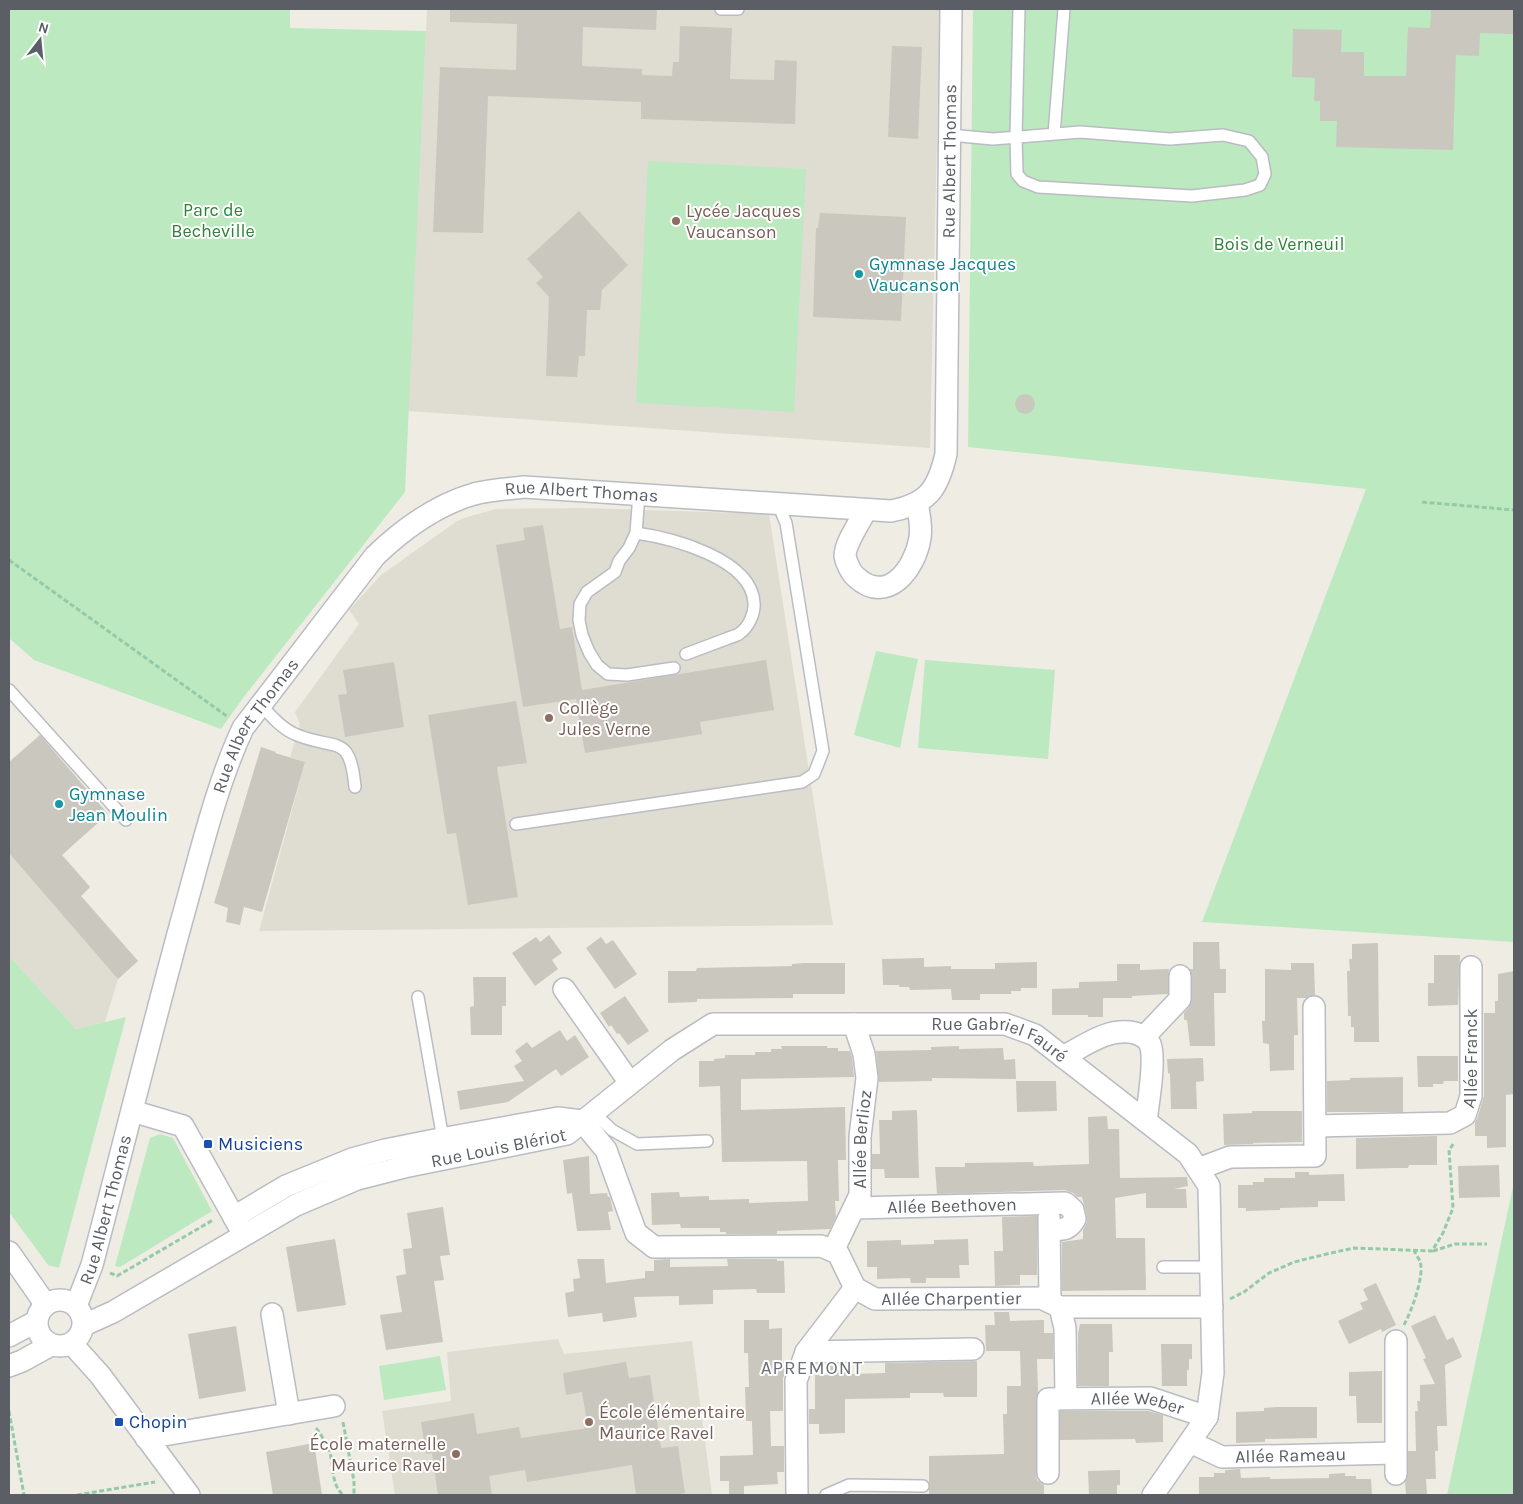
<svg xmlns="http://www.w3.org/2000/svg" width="1523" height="1504" viewBox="0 0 1523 1504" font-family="Karla,sans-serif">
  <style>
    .education { fill: #dfddd1 }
    .green { fill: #bce9c0 }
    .building { fill: #cac7bf }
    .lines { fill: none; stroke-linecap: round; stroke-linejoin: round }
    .lane-casing { stroke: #babcc3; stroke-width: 14 }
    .street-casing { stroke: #babcc3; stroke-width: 24 }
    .path { stroke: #95caa9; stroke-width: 3; stroke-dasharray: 5 2.5; stroke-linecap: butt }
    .lane { stroke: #fff; stroke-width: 11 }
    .street { stroke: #fff; stroke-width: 21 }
    .education-dot { fill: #8d6e63; stroke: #fff; stroke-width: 2 }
    .culture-dot { fill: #0f9aa8; stroke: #fff; stroke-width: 2 }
    .transit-dot { fill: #1a4fb4; stroke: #fff; stroke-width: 2 }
    .labels { text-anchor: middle; stroke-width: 4; stroke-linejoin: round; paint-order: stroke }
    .street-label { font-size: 18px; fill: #5b5e65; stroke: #fff }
    .park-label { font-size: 18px; fill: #2c8338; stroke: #fff }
    .education-label { font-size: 18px; fill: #785e54; stroke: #fff; text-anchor: start }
    .culture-label { font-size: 18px; fill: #0d838f; stroke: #fff; text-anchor: start }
    .transit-label { font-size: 18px; fill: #164399; stroke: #fff; text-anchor: start }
    .neighbourhood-label { font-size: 19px; letter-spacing: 1px; fill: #6c7077; stroke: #fff }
  </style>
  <rect width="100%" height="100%" fill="#efede3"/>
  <!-- education -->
  <path class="education" d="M427 9H940L930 448 408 411Z
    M583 508 769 514 833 925 259 931 305 762 290 757 300 724 295 712 359 624 349 610 381 575 457 521 467 517 496 509Z
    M9 794 90 887 81 896 138 961 118 979 105 1022 76 1029 9 956Z
    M558 1339 564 1354 692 1341 712 1495H395L382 1411 451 1401 447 1352Z"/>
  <!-- green -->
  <path class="green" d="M9 9H290V28L426 31 405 492 243 698 221 729 34 660 9 638Z
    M973 9H1514V942L1202 922 1366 489 968 447Z
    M648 161 806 169 794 412 636 403Z
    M876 651 918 659 900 748 854 735Z
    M925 660 1055 670 1048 759 918 748Z
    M9 956 76 1029 126 1017 59 1268 48 1265 9 1212Z
    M160 1134 173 1138 212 1211 120 1267 115 1266 150 1138Z
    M1514 1182V1495H1447Z
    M440 1356 446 1390 384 1400 379 1366Z"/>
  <!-- building -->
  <path class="building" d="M450 9H657L656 30 583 27 582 66 642 69V75L672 76 673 62H679L680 26 732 28 730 79 774 80 775 60 797 61 795 124 641 119V102L488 96 483 233 433 232 440 67 516 70 517 24 450 22Z
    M1431 9H1514V34L1480 33 1479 56 1456 55 1453 150 1336 147 1337 121H1320V101H1314L1315 78 1292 77 1293 29 1342 30 1341 52H1364V76H1406L1408 27 1430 28Z
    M892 46 922 47 918 139 888 137Z
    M579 211 628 265 602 290 600 310H587L585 356H579L577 377 546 376 549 297 536 283 543 277 527 259Z
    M820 213 906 217 901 321 813 317 816 228H818Z
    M1015 404a10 10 0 1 1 20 0a10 10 0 1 1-20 0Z
    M543 525 560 629 572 627 582 690 766 660 774 710 700 722 702 734 585 753 576 699 523 707 496 545 525 540 523 528Z
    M394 662 404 727 345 737 338 695 347 694 343 670Z
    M516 701 527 763 497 767 518 897 468 905 456 833 447 834 428 715Z
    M40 735 108 814 62 855 90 887 81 896 138 961 118 979 9 853V762Z
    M261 747 276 752 275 753 305 762 262 912 244 907 240 925 226 922 228 908 214 903Z
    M549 935 562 953 552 960 558 969 535 986 512 953 536 937 540 942Z
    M601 937 606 944 613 940 637 974 615 989 586 948Z
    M1193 942H1219L1220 969H1226V993H1214L1215 1046H1190L1187 1020H1184V1013L1189 1007 1192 999V976L1190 969H1193Z
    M1378 943 1379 1042H1354V1027H1351V1016H1348L1347 971H1350L1349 959H1352V944Z
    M1434 955H1460L1458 1005 1428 1006V983H1434Z
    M924 958V967L951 966V969H995V963L1037 962V988H1021V991H1011V994H980V1000H952L951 989 910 990 909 987H899V985H883L882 959Z
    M804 963H845V994H793V998L697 999V1002L668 1003V971H696L697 968 792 966V964Z
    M1291 963H1314L1315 995 1306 998H1297L1298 1035H1294V1070L1270 1071 1269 1044 1263 1043 1262 1021H1265V969L1291 970Z
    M1117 964H1140V970L1169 969 1168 976V994L1132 996V998H1103V1017H1088V1015H1052V989L1079 988V982L1117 981Z
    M1514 971V1094L1506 1095V1147L1487 1148V1136H1475V1122L1477 1119 1484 1096V1013H1495V1001H1498V974Z
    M473 977H506V1006H502V1035H471L470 1007 474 1006Z
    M625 996 649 1031 628 1045 619 1033 617 1034 611 1025 609 1027 600 1013Z
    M560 1030 567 1041 575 1035 589 1057 561 1076 556 1069 508 1102 460 1110 457 1091 524 1081 514 1066 522 1061 515 1051 527 1042 532 1048Z
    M781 1046H827V1048H838V1051H850L852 1057 854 1077 741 1079V1110L845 1107 846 1160H838L839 1201H835L836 1217 830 1229 777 1231V1234H726V1232H720V1228H681L680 1224 652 1225 651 1193 679 1192 680 1197 709 1196V1200L749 1199V1203L808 1201 807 1161 722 1162 720 1086 699 1087V1061H714V1059L725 1058V1055H755V1052H771V1049H782Z
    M959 1046V1049L1003 1048 1004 1060 1015 1059 1016 1079 932 1078V1081L879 1082 876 1051 931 1050V1047Z
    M1417 1056H1458V1081H1444L1443 1084H1433V1087H1418Z
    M1203 1058 1204 1081 1196 1082 1197 1109H1171L1170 1074 1168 1073 1167 1059Z
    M1403 1077V1112H1327V1081L1350 1080V1078Z
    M1016 1081H1056L1057 1111 1017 1112Z
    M917 1110 919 1178H885L884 1169H872V1154H880L879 1120H892V1111Z
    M1252 1111H1302V1142L1253 1143V1144L1224 1145 1223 1114 1252 1113Z
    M1107 1116 1108 1129H1119L1120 1178 1187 1177 1188 1186 1174 1189H1186L1187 1208H1146V1193L1115 1198 1116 1238H1145L1146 1290 1062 1291V1242L1083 1239V1230L1087 1222V1217L1082 1197H1077L1073 1193 1065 1190 937 1194 935 1167H965V1163L1033 1162 1034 1166 1089 1164 1088 1117Z
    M1437 1136V1165H1409L1408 1168H1397L1356 1169V1138Z
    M589 1156 590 1194 607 1193 608 1197H610L613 1211 608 1212 611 1230 577 1231 572 1193 567 1194 563 1160Z
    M1499 1165 1500 1197 1459 1198 1458 1166Z
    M1295 1172H1309V1175L1344 1174 1345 1201H1318V1207L1280 1208V1210L1246 1211V1208H1238V1185H1253V1182H1264V1178H1295Z
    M443 1207 450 1255 440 1256 444 1280 434 1281 443 1342 386 1350 380 1315 402 1312 396 1276 406 1274 403 1249 412 1248 407 1213Z
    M1037 1216V1275H1020V1285L995 1286 994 1251H1003L1002 1217Z
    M335 1239 346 1305 297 1312 286 1247Z
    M968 1239 969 1265H959L960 1278H926V1283H911L910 1278 877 1279V1267H867V1241L901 1240V1245L934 1244V1240Z
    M577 1259H604L606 1283 645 1278V1271H654V1260L670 1259V1267L728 1266 727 1259H777V1261H784L785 1293H757L756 1289 713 1290V1304L679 1305V1296L634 1297 637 1317 603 1322 602 1313 568 1317 565 1293 574 1291 573 1279 580 1278Z
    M1376 1283 1396 1325 1382 1332 1381 1329 1349 1344 1338 1321 1363 1309 1360 1303 1368 1300 1363 1289Z
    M994 1312H1009L1010 1321 1044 1320V1333H1053V1359H1037L1038 1392 1036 1399V1473L1037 1480 1044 1485V1495H929V1456L1004 1454 1003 1414H1007V1386H1021L1020 1351H986L985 1325H995Z
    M1435 1315 1447 1340 1453 1337 1462 1357 1445 1365 1447 1426H1437L1438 1451H1435L1436 1479H1426L1427 1495H1406L1405 1482 1408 1474V1451H1416L1415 1411H1418L1417 1401H1420V1385L1435 1384 1423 1359 1426 1358 1411 1326Z
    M744 1320H769V1329L782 1328V1362H787V1368L783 1378V1411H770L771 1446H784V1472H777L778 1484 744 1486V1494H729V1481H720V1456L753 1455 752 1421H746L745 1387H749L748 1353H744Z
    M1080 1324H1112L1113 1352H1109V1386H1078V1333Z
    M236 1326 246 1391 199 1399 188 1334Z
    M1161 1344H1192V1359H1189V1370H1187V1386H1162Z
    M977 1361V1397H944L943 1393H910V1398L845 1399V1433L819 1434V1424H809V1409H815V1375H827V1366L852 1365V1374L885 1373V1363Z
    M626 1362 629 1378 650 1375 661 1448 678 1446 685 1493 674 1495H636L632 1465 527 1482 525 1470 489 1476 492 1495H438L432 1453 426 1454 421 1422 474 1413 477 1434 519 1427 521 1438 588 1428 582 1392 566 1395 563 1373Z
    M1382 1371V1423H1357L1356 1396H1349V1372Z
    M1317 1407V1438L1265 1439V1442L1236 1443V1412L1264 1411V1408L1276 1407Z
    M1060 1411H1148L1163 1415V1442L1136 1443 1135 1439 1060 1440Z
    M314 1443 322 1495H273L266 1452Z
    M1240 1469 1241 1478 1270 1477V1479L1329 1478V1474L1345 1473V1476H1356V1479H1371L1372 1495H1199V1477H1214V1473H1225V1470Z
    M1120 1470V1485H1117V1495H1089L1088 1471Z"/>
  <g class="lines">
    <!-- lane casing -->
    <g class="lane-casing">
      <path id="lane" d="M721 9H738
        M1054 134 1064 9
        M950 135 993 139 1080 132 1170 139 1223 135 1249 141 1262 157 1265 174 1260 185 1245 190 1192 196 1038 187 1023 181 1017 174 1016 137 1019 9
        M639 494 636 533 629 548 619 561 615 572 587 592 580 604 579 620 582 635 589 652 597 665 608 674 627 675 674 668
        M636 533C672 538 752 559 754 603 755 612 749 627 740 633 737 636 730 637 726 639 713 644 699 649 686 654
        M9 690 126 820
        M261 705C271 716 282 729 297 735 337 751 350 733 355 787
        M516 824 802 782 814 774 823 751 786 523 778 504
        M418 997 443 1139
        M593 1112 612 1130 637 1144 707 1141
        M1163 1267H1211
        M826 1495 849 1485 923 1486"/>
    </g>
    <!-- street casing -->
    <g class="street-casing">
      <g id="street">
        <path d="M866 510C860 522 845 543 845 556 846 562 851 573 856 577 887 606 915 569 920 538 922 526 919 514 917 503"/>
        <path d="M564 989 630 1083"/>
        <path d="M1144 1037 1180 999V976"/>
        <path d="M1063 1057C1086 1045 1108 1027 1135 1033 1141 1035 1147 1037 1150 1044 1156 1059 1148 1104 1146 1121"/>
        <path d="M132 1111 183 1126 240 1228"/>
        <path id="s1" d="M582 1121 606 1150 636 1233 654 1247 821 1246 838 1253 855 1288 875 1299 1041 1298 1060 1307H1212"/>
        <path id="s2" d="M1315 1126 1450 1123 1465 1115 1471 1096V967"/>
        <path d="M1198 1169 1230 1157 1315 1156 1314 1007"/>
        <path id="s3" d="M854 1208 1065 1203 1073 1210 1075 1219C1068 1231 1063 1229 1050 1230"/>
        <path d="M234 1217 286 1186 352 1159 385 1150 435 1140 558 1118 582 1121"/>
        <path d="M1049 1217 1050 1302"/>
        <path id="s4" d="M833 1251 860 1195V1137L867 1078 864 1054 854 1024"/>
        <path d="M9 1252 46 1305"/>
        <circle cx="60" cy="1323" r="23"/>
        <path id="s5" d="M76 1306 92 1265C122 1151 150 1037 181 923 199 860 215 788 243 728L375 556C403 529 436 505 474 494 490 490 508 489 524 487L891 511C928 504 938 489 946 454L951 9"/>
        <path d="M1060 1307 1065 1328 1066 1398"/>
        <path d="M272 1314 289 1414"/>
        <path id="s6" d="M84 1325 113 1312 296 1205 357 1179 404 1167 567 1134 672 1050 713 1024H1005L1035 1035 1188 1154 1209 1186 1213 1373 1207 1417 1153 1495"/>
        <path d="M9 1336 37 1321"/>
        <path d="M1396 1341V1474"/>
        <path d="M72 1344 100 1375 189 1495"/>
        <path d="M806 1352 973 1349"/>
        <path d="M9 1366 22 1361 51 1345"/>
        <path d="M146 1438 334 1406"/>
        <path id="s7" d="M1190 1442 1222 1457 1395 1453"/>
        <path id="s8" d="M1048 1473V1399L1150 1398 1207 1417"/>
        <path d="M797 1495 796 1381 806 1352 855 1288"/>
      </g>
    </g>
    <!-- path -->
    <path class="path" d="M1422 502 1514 510
      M9 560 228 717
      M1433 1251 1455 1244H1487
      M110 1273 117 1276 213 1220
      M1230 1299 1244 1292 1269 1273 1294 1262 1331 1253 1354 1248 1432 1251 1443 1233 1453 1208 1449 1150 1454 1143
      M1404 1325C1411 1312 1425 1276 1420 1261 1418 1258 1416 1254 1414 1251
      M9 1411 24 1495
      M343 1422 354 1481V1495
      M316 1428C322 1436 327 1444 330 1453 334 1468 331 1484 343 1495
      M77 1495 155 1482"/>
    <!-- lane -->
    <use href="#lane" class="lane"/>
    <!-- street -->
    <use href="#street" class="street"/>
  </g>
  <!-- markers -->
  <g class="education-dot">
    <circle cx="676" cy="221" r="5"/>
    <circle cx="549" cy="718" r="5"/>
    <circle cx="589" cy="1422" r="5"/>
    <circle cx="456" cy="1454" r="5"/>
  </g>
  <g class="culture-dot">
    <circle cx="859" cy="274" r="5"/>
    <circle cx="59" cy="804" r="5"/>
  </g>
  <g class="transit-dot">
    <rect x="203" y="1139" width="10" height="10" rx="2.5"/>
    <rect x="114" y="1417" width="10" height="10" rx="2.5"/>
  </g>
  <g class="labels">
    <!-- street labels -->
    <g class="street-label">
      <text dy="6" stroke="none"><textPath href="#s5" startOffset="1734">Rue Albert Thomas</textPath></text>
      <text dy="6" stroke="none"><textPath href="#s5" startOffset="1045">Rue Albert Thomas</textPath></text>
      <text dy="6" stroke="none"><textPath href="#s5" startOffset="610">Rue Albert Thomas</textPath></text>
      <text dy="6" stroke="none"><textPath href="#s6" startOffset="998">Rue Gabriel Fauré</textPath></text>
      <text dy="6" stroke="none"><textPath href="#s2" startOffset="210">Allée Franck</textPath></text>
      <text dy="6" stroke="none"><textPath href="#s4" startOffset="118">Allée Berlioz</textPath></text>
      <text dy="6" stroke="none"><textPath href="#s6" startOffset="455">Rue Louis Blériot</textPath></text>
      <text dy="6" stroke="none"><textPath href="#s3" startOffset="98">Allée Beethoven</textPath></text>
      <text dy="6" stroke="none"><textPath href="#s5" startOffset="101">Rue Albert Thomas</textPath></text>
      <text dy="6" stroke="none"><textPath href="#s1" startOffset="472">Allée Charpentier</textPath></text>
      <text dy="6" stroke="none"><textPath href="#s8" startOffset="164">Allée Weber</textPath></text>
      <text dy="6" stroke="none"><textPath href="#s7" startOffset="104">Allée Rameau</textPath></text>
    </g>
    <!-- park labels -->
    <g class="park-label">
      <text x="213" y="216">Parc de<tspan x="213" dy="21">Becheville</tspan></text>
      <text x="1279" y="250">Bois de Verneuil</text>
    </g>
    <!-- education labels -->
    <g class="education-label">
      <text x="686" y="217">Lycée Jacques<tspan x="686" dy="21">Vaucanson</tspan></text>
      <text x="559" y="714">Collège<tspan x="559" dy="21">Jules Verne</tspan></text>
      <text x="599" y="1418">École élémentaire<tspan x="599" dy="21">Maurice Ravel</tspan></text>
      <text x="446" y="1450" text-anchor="end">École maternelle<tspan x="446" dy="21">Maurice Ravel</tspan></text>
    </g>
    <!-- culture labels -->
    <g class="culture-label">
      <text x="869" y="270">Gymnase Jacques<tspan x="869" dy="21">Vaucanson</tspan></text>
      <text x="69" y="800">Gymnase<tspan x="69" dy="21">Jean Moulin</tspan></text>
    </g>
    <!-- transit labels -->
    <g class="transit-label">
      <text x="218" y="1150">Musiciens</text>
      <text x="129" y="1428">Chopin</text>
    </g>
    <!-- neighbourhood labels -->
    <g class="neighbourhood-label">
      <text x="812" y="1374">APREMONT</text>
    </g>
  </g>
  <!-- border -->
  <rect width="1523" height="1504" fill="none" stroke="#5b5e65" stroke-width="20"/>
  <!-- north arrow -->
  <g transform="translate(40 40) rotate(16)" stroke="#ffffff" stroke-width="4" paint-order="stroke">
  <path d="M0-4L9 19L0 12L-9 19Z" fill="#5b5e65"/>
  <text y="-8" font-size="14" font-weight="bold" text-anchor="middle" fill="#5b5e65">N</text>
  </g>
</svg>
